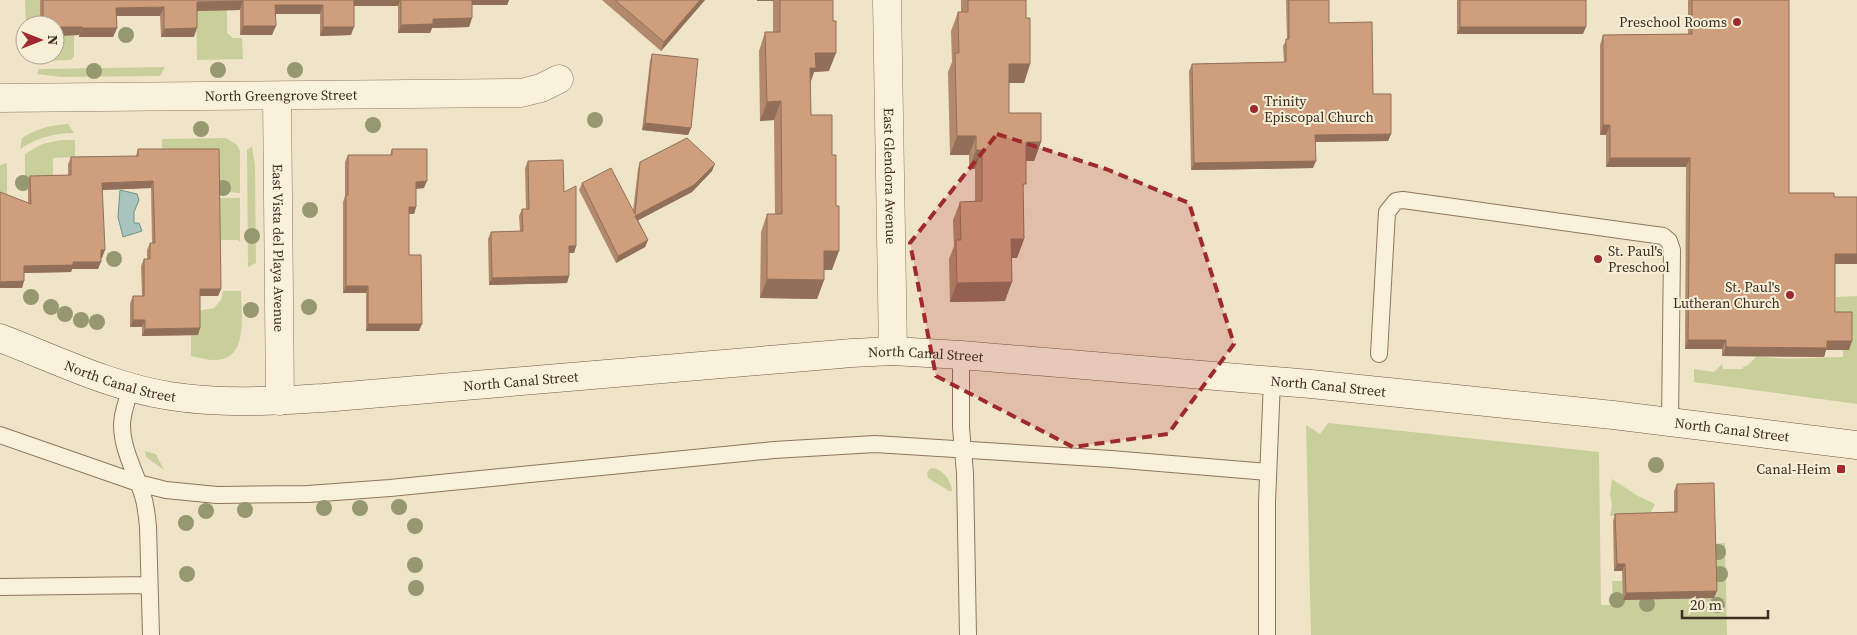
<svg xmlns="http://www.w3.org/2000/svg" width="1857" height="635" viewBox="0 0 1857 635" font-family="'Source Serif 4',serif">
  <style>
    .green { fill: #c9cf9b }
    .water { fill: #a9c4bc; stroke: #6f938a }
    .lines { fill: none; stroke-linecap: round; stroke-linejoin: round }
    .lane-casing { stroke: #8d765c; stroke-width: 18 }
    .street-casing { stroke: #8d765c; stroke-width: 29 }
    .secondary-casing { stroke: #6f573f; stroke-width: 29 }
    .lane { stroke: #faf1dc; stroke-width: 16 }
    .street { stroke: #faf1dc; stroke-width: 28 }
    .secondary { stroke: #faf1dc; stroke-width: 28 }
    .tree { fill: #96986f }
    .wall { fill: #b2896c }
    .shaded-wall { fill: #916f58 }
    .building { fill: #cf9f7d; stroke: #916f58 }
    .marked { fill: #9e2a2b; fill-opacity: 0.2; stroke: #9e2a2b; stroke-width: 4; stroke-dasharray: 10 6; stroke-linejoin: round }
    .poi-dot { fill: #9e2a2b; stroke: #f7eed8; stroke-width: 2 }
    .labels { text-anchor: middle; stroke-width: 4; stroke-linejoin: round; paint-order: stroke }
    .poi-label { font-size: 14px; fill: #3d2e20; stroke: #f7eed8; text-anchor: end }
    .street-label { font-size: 14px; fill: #3d2e20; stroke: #f7eed8 }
  </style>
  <rect width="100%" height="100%" fill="#f0e4c8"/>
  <!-- green -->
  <path class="green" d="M25 0H40V25H26Z
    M196 4 227 10V33L233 38H242L243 59 197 60Z
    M74 35V56L71 60 40 61 33 55H55V36Z
    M165 67 160 76 62 77 37 74 39 69Z
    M68 124 74 133C54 133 37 138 20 149L22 138C36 129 50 125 68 124Z
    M226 138 237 145 240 151V193L227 192 226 184H217L162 156V139Z
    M61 140H75V157L53 158V178L25 179V154L42 144Z
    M252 146 255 166 256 263 248 267 247 150Z
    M7 163V203L0 200V165Z
    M218 198H240V242L238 240H212Z
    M223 291H241C241 312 248 352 223 359 213 362 201 358 191 356V335H198L197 311 214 308 221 300Z
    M1857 296V404L1694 382V369L1714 372 1722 364 1723 369H1743V367L1748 365 1757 356C1785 361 1814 357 1843 357V350H1849L1836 318V297Z
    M1328 423 1599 452 1601 605H1613L1612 581H1623V600L1714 598 1713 544 1725 543 1727 635H1311L1306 425 1320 434Z
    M145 451 156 454 164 470 146 457Z
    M931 468C942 468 952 481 952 491H949L928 478 927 472Z
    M1612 479 1638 496 1655 504 1650 514 1610 516 1612 505 1610 495Z"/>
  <!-- water -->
  <path class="water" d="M120 190 137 194 139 200 134 212V223H139L142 231 123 237 118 217Z"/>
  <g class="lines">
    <!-- lane casing -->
    <g class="lane-casing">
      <path id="lane" d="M1379 354 1387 212 1396 201 1403 200 1663 236 1669 241 1672 250 1670 422
        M961 355V428L965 473 968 635
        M131 387C128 399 122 412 122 425 122 450 136 473 143 496 146 506 147 516 148 527L151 635
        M0 435 138 483 166 490 217 495 308 494 390 488 774 450 875 444 1111 459 1268 472
        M0 587 149 585
        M1267 635V502L1272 381"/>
    </g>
    <!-- street casing -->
    <g class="street-casing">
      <g id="street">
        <path id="s1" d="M887 0 893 351"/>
        <path id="s2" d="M277 96 280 401"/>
        <path id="s3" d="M0 98 521 93 541 88 559 79"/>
      </g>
    </g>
    <!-- secondary casing -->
    <g class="secondary-casing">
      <g id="secondary">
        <path id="s4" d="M0 338C55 359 111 387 170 396 220 404 273 401 323 398L852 353 893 351 961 355 1311 384 1613 415 1857 445"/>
      </g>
    </g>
    <!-- lane -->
    <use href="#lane" class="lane"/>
    <!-- street -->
    <use href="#street" class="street"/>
    <!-- secondary -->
    <use href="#secondary" class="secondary"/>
  </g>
  <!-- trees -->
  <g class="tree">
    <circle cx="126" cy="35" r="8"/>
    <circle cx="218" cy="70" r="8"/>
    <circle cx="295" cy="70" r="8"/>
    <circle cx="94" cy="71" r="8"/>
    <circle cx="595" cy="120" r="8"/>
    <circle cx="373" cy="125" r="8"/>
    <circle cx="201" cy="129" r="8"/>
    <circle cx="23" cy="183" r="8"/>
    <circle cx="223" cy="188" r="8"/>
    <circle cx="310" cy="210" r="8"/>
    <circle cx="252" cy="236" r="8"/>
    <circle cx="114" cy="259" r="8"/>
    <circle cx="31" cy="297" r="8"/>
    <circle cx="51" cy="307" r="8"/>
    <circle cx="309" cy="307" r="8"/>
    <circle cx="251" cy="310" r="8"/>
    <circle cx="65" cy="314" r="8"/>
    <circle cx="81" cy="320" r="8"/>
    <circle cx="97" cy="322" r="8"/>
    <circle cx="1656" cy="465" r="8"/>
    <circle cx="399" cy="507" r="8"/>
    <circle cx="324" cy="508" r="8"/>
    <circle cx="360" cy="508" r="8"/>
    <circle cx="245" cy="510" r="8"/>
    <circle cx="206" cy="511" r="8"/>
    <circle cx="186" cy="523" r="8"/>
    <circle cx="415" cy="526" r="8"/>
    <circle cx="1718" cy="552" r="8"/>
    <circle cx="415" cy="565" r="8"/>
    <circle cx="187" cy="574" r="8"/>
    <circle cx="1720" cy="574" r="8"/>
    <circle cx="416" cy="588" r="8"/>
    <circle cx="1617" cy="600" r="8"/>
    <circle cx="1647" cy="604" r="8"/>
    <circle cx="1717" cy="605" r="8"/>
  </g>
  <!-- wall -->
  <path class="wall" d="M40 0H509L507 5H472V18L469 27 432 28 430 33H398V6H354L351 35 320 36V14H275L272 35H240V10L197 11 194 37H161L160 16H117V28L113 37H79V35L55 36V25H40Z
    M602 0H705L661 51Z
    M757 0H833L829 71 814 72 810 83 811 115 832 270H824V280L817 299 760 298 761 232 767 214H775L774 120 760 121 759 51 765 32H773V1H757Z
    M961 0H1026V18L1030 64 1024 83H1009V113L1041 142 1034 161H1026L1023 190 1024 239 1017 258H1012L1005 301 950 302 949 259 954 246 953 220 960 202 975 201V169H969V155H950L948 72 952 62 951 31 958 12H961Z
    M1286 0H1329V23L1373 94 1391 134 1388 141 1315 142 1313 168 1191 170 1189 71 1192 64 1284 62 1283 46 1287 39Z
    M1457 0H1586L1583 34H1457Z
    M1688 0H1789V193L1834 197 1857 264H1835V312L1849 350H1826L1824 357 1722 356V349H1685L1686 167H1606V135H1600V45L1603 35 1688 34Z
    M652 54 691 128 688 135 642 130 650 61Z
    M138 149 221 289 218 296H200V328L198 335 142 336V327H130V303L133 296H142L141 266 144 259H147V250L150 243H152L151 188 102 190V258H101L98 269H72L71 272 24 273V281L22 288H0V192L28 203V183L30 176 68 175V164L71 157 136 156Z
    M392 149 424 188 416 189V207L414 214H409V255L419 331H366V293H343V202L345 196V162L348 155H390Z
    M528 161 564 192 576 246 574 253H569V276L567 283 489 285 488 239 491 232 520 231 519 216 522 209H526L525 168Z
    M640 162 712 171 692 192 638 220 648 240 645 247 616 263 579 190 582 183 633 211 638 169Z
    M1677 484 1714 598 1623 600 1622 571H1614L1613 521 1615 514 1674 512V491Z"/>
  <!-- shaded-wall -->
  <path class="shaded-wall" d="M353 0H400L398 6H350Z
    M470 0H509L507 5H469Z
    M700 0H705L661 51 664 42Z
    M757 0H774L773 1H757Z
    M243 1 240 10 193 11 197 2Z
    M275 5H323L320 14H272Z
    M164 7 160 16H113L116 8Z
    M472 18 469 27 432 28 430 33H398L401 25 433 19Z
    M243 26H276L272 35H240Z
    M55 27H82L79 35 55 36Z
    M323 27H354L351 35 320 36Z
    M1460 27H1586L1583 34H1457Z
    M82 28H117L113 37H79Z
    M197 28 194 37H161L164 29Z
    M815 53H836L829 71 814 72 809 87H803Z
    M1009 64H1030L1024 83H1003Z
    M781 101 774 120 760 121 767 102Z
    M645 123 691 128 688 135 642 130Z
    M1603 125H1610L1606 135H1600Z
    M1391 134 1388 141 1313 142 1315 135Z
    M957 136H976L969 155H950Z
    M1026 142H1041L1034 161H1019Z
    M976 150H982L975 169H969Z
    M1610 158H1690L1686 167H1606Z
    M1316 161 1313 168 1191 170 1194 163Z
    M715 164 712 171 692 192 633 223 635 216Z
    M153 181 151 188 100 190 102 183Z
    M427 181 424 188 413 189 416 182Z
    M409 207H416L414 214H407Z
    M1011 239H1024L1017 258H1004Z
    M648 240 645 247 616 263 618 256Z
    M569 246H576L574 253H566Z
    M101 250H105L102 258H98Z
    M824 251H839L832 270H817Z
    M1835 254H1857V264H1831Z
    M73 262H101L98 269H72L71 272 21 273 24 266Z
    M569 276 567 283 489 285 492 278Z
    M767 279 824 280 817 299 760 298Z
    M24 281 22 288H0V282Z
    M1012 282 1005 301 950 302 957 283Z
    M346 286H368L366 293H343Z
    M200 289H221L218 296H197Z
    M133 320H145L142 327H130Z
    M368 324H422L419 331H366Z
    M200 328 198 335 142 336 145 329Z
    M1688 340H1726L1722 349H1685Z
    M1827 341H1852L1849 350H1826L1824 357 1722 356 1726 347Z
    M1617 564H1625L1622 571H1614Z
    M1717 591 1714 598 1623 600 1626 593Z"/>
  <!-- building -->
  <path class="building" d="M43 0H354V27H323V5H275L276 26H243V1L197 2V28L164 29V7L116 8 117 28H82V27H55V25H43Z
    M401 0H472V18L433 19V24L401 25Z
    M615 0H700L664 42Z
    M780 0H833V21H836V53H815L816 68H810L811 115H832V155H836V206H839V251H824V280L767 279V214H782L781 101 767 102 765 32H780Z
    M968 0H1026V18H1030V64H1009V113H1041V142H1026V184H1023L1024 239H1011L1012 282 957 283 956 240H961L960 202 982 201V150H976V136H957L955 53H959L958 12H968Z
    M1289 0H1329V23L1372 22 1373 94H1391V134L1315 135 1316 161 1194 163 1192 64 1286 62V39H1289Z
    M1460 0H1586V27H1460Z
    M1692 0H1789V193H1834V197H1857V254H1835V312H1852V341H1827V348L1726 347V340H1688L1690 158H1610V125H1603V35L1692 34Z
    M652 54 698 59 691 128 645 123Z
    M687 138 715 164 694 185 635 216 648 240 618 256 582 183 611 168 635 214 640 162Z
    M138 149H219L221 289H200V328L145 329V320H133V296H144V259H150V243H155L153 181 102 183 105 250H101V262H73V265L24 266V281L0 282V192L31 204 30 176 71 175V157L138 156Z
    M392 149H427V181L416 182V207H409V255H421L422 324H368V286H346V195H348V155H392Z
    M563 160 564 192 576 186V246H569V276L492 278 491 232 523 231 522 209H529L528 161Z
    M1714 483 1717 591 1626 593 1625 564H1617L1615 514 1677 512V484Z"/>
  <!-- marked area -->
  <path class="marked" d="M997 134 1106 169 1189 203 1234 344 1168 434 1073 447 936 376 910 243Z"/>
  <!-- markers -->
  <g class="poi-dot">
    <circle cx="1737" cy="22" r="5"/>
    <circle cx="1254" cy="109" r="5"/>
    <circle cx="1598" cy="259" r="5"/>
    <circle cx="1790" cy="295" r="5"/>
    <rect x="1836" y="464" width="10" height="10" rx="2.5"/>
  </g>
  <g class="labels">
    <!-- poi labels -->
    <g class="poi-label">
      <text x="1727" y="27">Preschool Rooms</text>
      <text x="1264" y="106" text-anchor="start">Trinity<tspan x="1264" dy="16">Episcopal Church</tspan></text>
      <text x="1608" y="256" text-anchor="start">St. Paul's<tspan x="1608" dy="16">Preschool</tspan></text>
      <text x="1780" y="292">St. Paul's<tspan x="1780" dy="16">Lutheran Church</tspan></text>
      <text x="1831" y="474">Canal-Heim</text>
    </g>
    <!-- street labels -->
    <g class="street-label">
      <text dy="5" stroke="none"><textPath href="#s3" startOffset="281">North Greengrove Street</textPath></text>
      <text dy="5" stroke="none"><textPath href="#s1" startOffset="176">East Glendora Avenue</textPath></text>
      <text dy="5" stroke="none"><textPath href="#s2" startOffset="152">East Vista del Playa Avenue</textPath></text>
      <text dy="5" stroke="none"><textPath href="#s4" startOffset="938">North Canal Street</textPath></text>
      <text dy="5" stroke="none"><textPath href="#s4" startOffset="128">North Canal Street</textPath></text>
      <text dy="5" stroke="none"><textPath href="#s4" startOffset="532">North Canal Street</textPath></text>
      <text dy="5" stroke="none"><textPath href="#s4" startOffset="1342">North Canal Street</textPath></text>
      <text dy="5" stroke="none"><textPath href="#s4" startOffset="1748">North Canal Street</textPath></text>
    </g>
  </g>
  <!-- north arrow -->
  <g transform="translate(40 40) rotate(90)"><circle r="24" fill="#f7eed8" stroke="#ada18e"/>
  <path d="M0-4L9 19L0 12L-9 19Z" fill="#9e2a2b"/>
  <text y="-8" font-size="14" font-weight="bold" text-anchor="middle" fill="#3d2e20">N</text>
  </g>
  <!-- scale -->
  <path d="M1682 610v8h86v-8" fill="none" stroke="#3d2e20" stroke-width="2.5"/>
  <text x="1690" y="610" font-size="15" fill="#3d2e20" stroke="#f7eed8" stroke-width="4" paint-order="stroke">20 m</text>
</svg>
